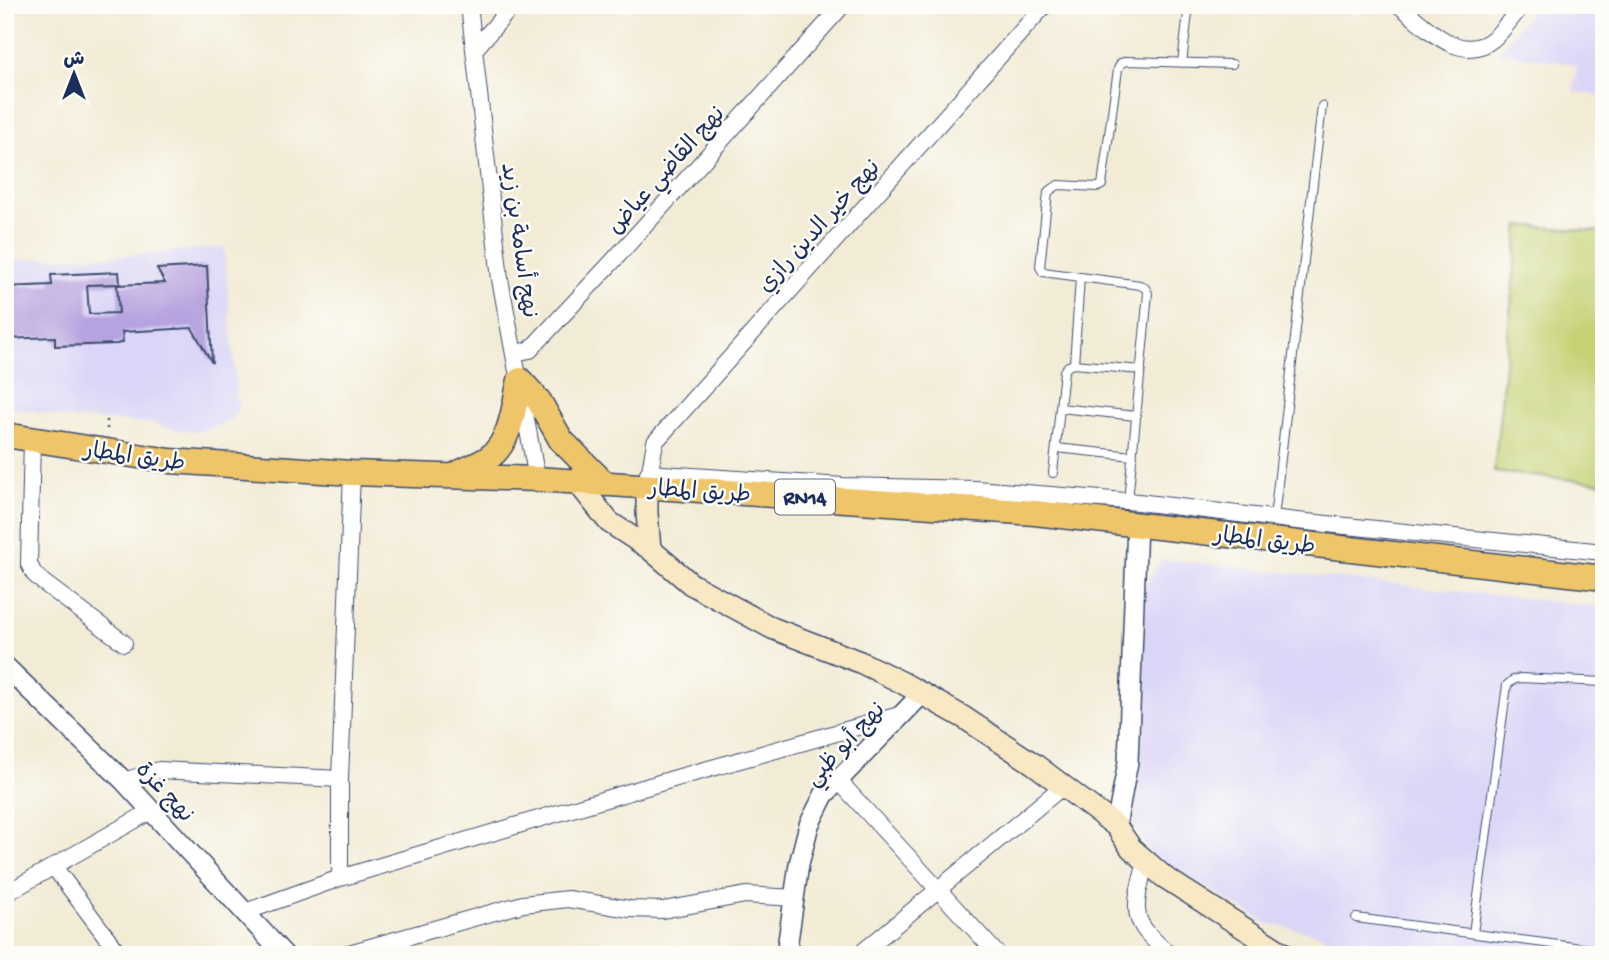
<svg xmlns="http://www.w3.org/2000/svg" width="1609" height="960" viewBox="0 0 1609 960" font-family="'Gochi Hand','Playpen Sans Arabic',sans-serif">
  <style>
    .built { fill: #dbd6f7 }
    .green { fill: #c5d173; stroke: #708068; stroke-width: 2 }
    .building { fill: #b7a3df }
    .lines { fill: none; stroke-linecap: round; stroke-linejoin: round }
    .service-casing { stroke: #3b4b70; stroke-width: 10 }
    .minor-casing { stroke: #3b4b70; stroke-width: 18 }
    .tertiary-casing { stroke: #3b4b70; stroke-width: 22 }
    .secondary-casing { stroke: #3b4b70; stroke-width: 24 }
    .primary-casing { stroke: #3b4b70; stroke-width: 27 }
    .path { stroke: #3b4b70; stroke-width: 2.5; stroke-dasharray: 2 5; stroke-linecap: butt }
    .service { stroke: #fff; stroke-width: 8 }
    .minor { stroke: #fff; stroke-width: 16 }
    .tertiary { stroke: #fff; stroke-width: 19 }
    .secondary { stroke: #f8e8c3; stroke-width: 21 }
    .primary { stroke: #eec569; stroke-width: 24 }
    .labels { text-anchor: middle; stroke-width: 5; stroke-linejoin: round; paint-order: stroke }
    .shield { fill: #fdfcf7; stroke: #5f6c8c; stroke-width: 2 }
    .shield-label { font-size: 21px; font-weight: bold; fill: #1b2f5e }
    .street-label { font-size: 23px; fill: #1b2f5e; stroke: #fdfcf7 }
  </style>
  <rect width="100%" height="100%" fill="#fdfcf7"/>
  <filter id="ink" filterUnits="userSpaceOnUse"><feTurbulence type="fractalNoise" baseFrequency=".0143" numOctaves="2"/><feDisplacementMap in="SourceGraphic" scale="14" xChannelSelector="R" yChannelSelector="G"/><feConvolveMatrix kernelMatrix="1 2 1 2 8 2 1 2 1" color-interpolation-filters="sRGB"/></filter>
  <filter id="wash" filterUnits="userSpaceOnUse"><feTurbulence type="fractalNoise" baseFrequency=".00686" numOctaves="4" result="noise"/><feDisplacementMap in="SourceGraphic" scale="28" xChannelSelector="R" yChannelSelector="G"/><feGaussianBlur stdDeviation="1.57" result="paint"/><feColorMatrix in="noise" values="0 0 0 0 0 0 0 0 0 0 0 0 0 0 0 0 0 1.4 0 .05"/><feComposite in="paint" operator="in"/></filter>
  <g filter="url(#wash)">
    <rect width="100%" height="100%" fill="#f2ebd5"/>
    <!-- built -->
    <path class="built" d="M1537 5H1604V96L1573 91 1577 65 1497 52Z
      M224 247 238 409 229 422 196 432 162 427 154 423 74 419 5 406V260L135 255Z
      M1162 559 1604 607V955H1338L1323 935 1266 923 1151 855 1133 823 1143 589Z"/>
    <!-- green -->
    <path class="green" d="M1519 225 1604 232V483L1494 472Z"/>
    <g id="blocks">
      <!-- building -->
      <path class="building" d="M207 266 212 363 192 328 122 332 123 342 117 344 55 346V337L5 339V287L52 285 51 275 119 272 120 284 87 285 89 314 119 313 117 285 165 283 157 269Z"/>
    </g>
  </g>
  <g filter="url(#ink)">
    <use href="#blocks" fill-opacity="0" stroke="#3b4b70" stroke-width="2"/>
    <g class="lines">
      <!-- service casing -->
      <g class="service-casing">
        <path id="service" d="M1161 5 1188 9
          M1182 63 1189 5
          M1074 364 1080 278
          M1060 408 1136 416
          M1056 448 1133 456
          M1053 473 1064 371 1068 366 1074 364 1141 370
          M1128 501 1148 293 1145 288 1140 285 1043 272 1040 267 1048 192 1058 185 1098 187 1102 185 1118 69 1121 63 1127 61 1232 64
          M1274 518 1322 106
          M1356 918 1604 951
          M1473 933 1507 685 1513 680 1520 678 1604 682"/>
      </g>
      <!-- minor casing -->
      <g class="minor-casing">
        <path id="minor" d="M469 5 500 279 537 479
          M1399 5C1424 25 1460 66 1493 39 1504 30 1513 16 1522 5
          M475 49 513 5
          M514 353 530 350 613 261 843 5
          M32 440 29 564 34 574 44 583 124 643
          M648 473 843 486 975 489 1138 502 1297 521 1604 552
          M648 483 655 442 1045 5
          M838 780 998 955
          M124 781 159 770 340 779
          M1146 862C1142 878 1134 900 1138 916 1141 931 1159 944 1169 955
          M54 867 120 955
          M340 878V779L352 473
          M5 894 151 811
          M245 912 340 878 673 779 903 714
          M342 955 523 904 568 899 630 909 663 910 746 895 794 898
          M859 955 1063 786"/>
      </g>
      <!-- tertiary casing -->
      <g class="tertiary-casing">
        <path id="tertiary" d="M5 666 124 781 284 955
          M1116 826 1128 762 1137 523
          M786 955 799 864 809 825 824 795 923 693"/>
      </g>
      <!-- secondary casing -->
      <g class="secondary-casing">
        <path id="secondary" d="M578 483 609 522 650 549 691 584 772 628 860 662 901 682 963 717 1034 764 1116 826 1131 848 1164 877 1286 955
          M647 486V513L650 549"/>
      </g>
      <!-- primary casing -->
      <g class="primary-casing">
        <path id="primary" d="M520 380 539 401 561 440 605 484
          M5 435 170 461 352 473 537 479 1035 513 1604 578
          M457 474C467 468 481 464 491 456 512 439 514 404 520 380"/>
      </g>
      <!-- path -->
      <path class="path" d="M107 420V431"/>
      <!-- service -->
      <use href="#service" class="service"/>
      <!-- minor -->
      <use href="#minor" class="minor"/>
      <!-- tertiary -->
      <use href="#tertiary" class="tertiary"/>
      <!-- secondary -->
      <use href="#secondary" class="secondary"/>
      <!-- primary -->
      <use href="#primary" class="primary"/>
    </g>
  </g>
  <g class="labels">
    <!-- shield labels -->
    <rect class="shield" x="775" y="479.5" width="60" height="35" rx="5"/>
    <g class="shield-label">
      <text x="805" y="504">RN14</text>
    </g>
    <!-- street labels -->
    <g class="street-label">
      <text transform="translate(665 169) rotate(-48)" y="8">نهج القاضي عياض</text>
      <text transform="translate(818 225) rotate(-48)" y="8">نهج خير الدين رازي</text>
      <text transform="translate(521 240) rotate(82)" y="8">نهج أسامة بن زيد</text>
      <text transform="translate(135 455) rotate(8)" y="8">طريق المطار</text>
      <text transform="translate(700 490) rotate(4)" y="8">طريق المطار</text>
      <text transform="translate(1265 539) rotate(7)" y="8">طريق المطار</text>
      <text transform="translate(844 743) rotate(-47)" y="8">نهج أبو ظبي</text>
      <text transform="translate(166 791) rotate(47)" y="8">نهج غزة</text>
    </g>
  </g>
  <!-- margin -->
  <rect width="1609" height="960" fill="none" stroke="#fdfcf7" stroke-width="28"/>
  <!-- north arrow -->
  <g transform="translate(74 74)" stroke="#fdfcf7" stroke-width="5" paint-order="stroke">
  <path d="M0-5L12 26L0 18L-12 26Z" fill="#1b2f5e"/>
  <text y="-10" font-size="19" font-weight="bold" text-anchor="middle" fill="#1b2f5e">ش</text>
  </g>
</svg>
